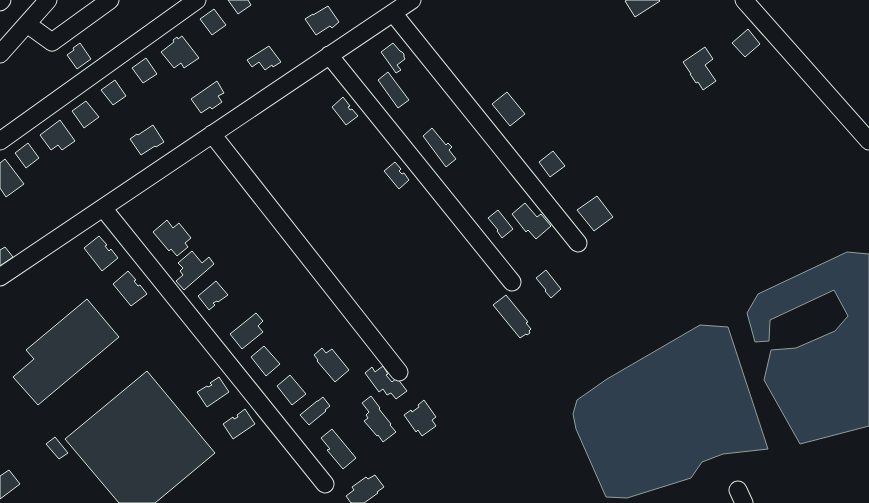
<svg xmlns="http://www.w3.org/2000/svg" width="869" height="503" viewBox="0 0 869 503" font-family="Mulish,sans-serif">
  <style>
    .water { fill: #2f3f4d; stroke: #939e99 }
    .building { fill: #2c363c; stroke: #d8e6dc }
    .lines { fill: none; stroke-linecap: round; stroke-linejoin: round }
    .minor-casing { stroke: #d8e6dc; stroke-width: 19 }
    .minor { stroke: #14181c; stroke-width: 17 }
  </style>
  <rect width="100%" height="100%" fill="#14181c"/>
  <!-- water -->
  <path class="water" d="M847 252 869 254V426L800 444 764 380 771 350 796 348 835 331 848 316 834 290 770 320 769 341 755 342 747 313 758 294Z
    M700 325 728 327 768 449 723 454 702 462 691 478 627 498 606 497 576 429 573 414 577 400 607 379Z"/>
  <!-- building -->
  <path class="building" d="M228 0H248L251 5 238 14Z
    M627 0H659L660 1 635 17 625 1Z
    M328 6 339 22 332 28 330 26 316 35 305 19 313 14V15Z
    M214 9 226 25 212 35 200 19Z
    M748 29 760 44 745 57 732 43Z
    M182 36 199 58 184 68 181 63 174 68 161 52 174 42 173 40 177 37 178 39Z
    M80 43 91 59 77 69 67 55 74 50 73 48Z
    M393 43 400 51 402 52 404 54V57L405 59 397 65 401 70 396 73 381 52Z
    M269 46 281 62 273 67 272 65 265 70 259 62 252 67 247 60Z
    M705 47 713 59 705 65 716 81 703 90 698 82 696 83 690 74H691L683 62Z
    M146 58 157 74 143 83 132 68Z
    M388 72 409 100 398 108 378 80Z
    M115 80 126 96 113 105 101 90Z
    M217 81 224 93 218 96 222 102 212 109 210 107 201 113 191 99Z
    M507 92 525 114 510 126 492 104Z
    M343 97 350 106 348 107 350 110 352 109 358 116 346 125 332 107Z
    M86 101 99 117 84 128 72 111Z
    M60 120 75 141 62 150 58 145 51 150 40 135Z
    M153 125 164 142 156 147 155 146 141 155 130 139 137 134 138 135Z
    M432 128 446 145 448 143 452 147 449 150 456 159 446 167 423 136Z
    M28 143 39 158 26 168 15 153Z
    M553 151 565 166 550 177 539 162Z
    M5 159 24 184 6 197 0 188V163Z
    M395 162 401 169 399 171 402 174 404 173 409 180 399 189 384 171Z
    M597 196 613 217 594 231 577 210Z
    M525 203 537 217 541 214 551 226 536 239 528 230 526 232 512 214Z
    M498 210 513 229 502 238 497 231 498 230 488 218Z
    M167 220 173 228 179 223 191 238 185 243 188 247 177 256 171 249 169 251 153 232Z
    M99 236 107 245 105 246 109 251 111 249 118 258 102 271 84 248Z
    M5 247 13 257 0 266V250Z
    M192 251 202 263 209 257 214 264 184 290 176 281 183 275 180 271 183 268 178 263Z
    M546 270 561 289 551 298 545 291 546 290 536 278Z
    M128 271 136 280 134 281 138 286 140 285 147 294 131 306 113 284Z
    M216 281 228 295 218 302 217 301 213 303 215 305 209 310 198 296Z
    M506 295 528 322 526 323 531 329 529 331 530 333 527 335 526 334 520 338 493 305Z
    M87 299 119 337 38 405 13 377 34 359 26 350Z
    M256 313 263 321 258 326 263 332 242 349 230 334Z
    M264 346 280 364 266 376 251 357Z
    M322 348 326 353 332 349 349 370 335 382 317 361 318 360 314 355Z
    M383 366 388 374 386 375 392 382 397 378 407 391 396 399 391 393 387 395 383 389 379 392 365 373 372 367 375 372Z
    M147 371 215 453 155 503H119L65 439Z
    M290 375 306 394 292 405 277 386Z
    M219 377 229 392 207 407 197 392 207 386 208 387 212 385 210 383Z
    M371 396 380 408 379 409 391 424 390 425 396 432 383 442 378 435 377 436 364 421 368 418 366 415 369 412 362 403Z
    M323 397 330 406 325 410 326 411 309 425 300 415 317 401H318Z
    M424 400 436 417 432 420 436 426 422 436 418 430 416 432 404 415 411 410 412 412 419 407 418 405Z
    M245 409 255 424 233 439 223 424 233 417 234 419 238 417 237 415Z
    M332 429 356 458 343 469 327 450 330 449 321 438Z
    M55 437 68 453 59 459 46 444Z
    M9 470 20 484 0 499V476Z
    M375 475 384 487 377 492 378 493 364 503H351L346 496 354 490 352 487 366 477 368 479Z"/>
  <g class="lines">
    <!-- minor casing -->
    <g class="minor-casing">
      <path id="minor" d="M744 0 869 141
        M0 2 2 0
        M393 13 578 243
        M27 24 52 42 110 0
        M0 54 48 0
        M329 55 512 282
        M212 134 399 372
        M0 141 197 0
        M103 208 325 484
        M0 277 412 0
        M738 490 744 503"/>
    </g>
    <!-- minor -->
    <use href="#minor" class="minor"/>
  </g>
</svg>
